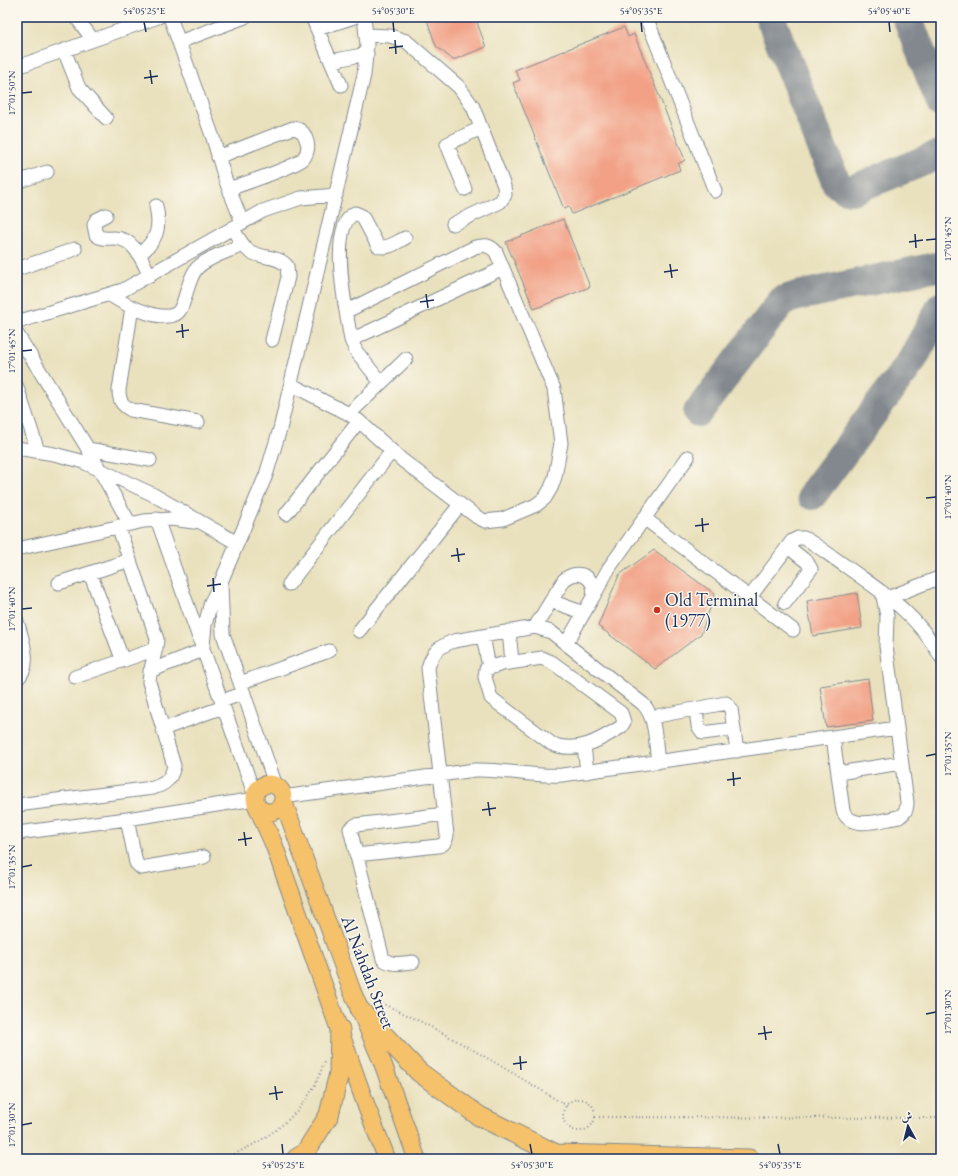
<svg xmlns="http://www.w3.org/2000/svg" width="958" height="1176" viewBox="0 0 958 1176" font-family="'EB Garamond',Amiri,serif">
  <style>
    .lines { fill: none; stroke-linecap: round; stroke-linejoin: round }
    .taxiway { stroke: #82888e; stroke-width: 30 }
    .building { fill: #f2a186 }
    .minor-casing { stroke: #82888e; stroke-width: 15 }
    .major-casing { stroke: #82888e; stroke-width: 19 }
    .highway-casing { stroke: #82888e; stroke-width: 21 }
    .path { stroke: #82888e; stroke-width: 2; stroke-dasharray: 1 3; stroke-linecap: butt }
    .minor { stroke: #fff; stroke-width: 13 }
    .major { stroke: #f5c16b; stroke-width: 17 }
    .highway { stroke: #f5c16b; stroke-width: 19 }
    .ticks { fill: none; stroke: #1b2f5e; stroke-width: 1.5 }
    .poi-dot { fill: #c8321e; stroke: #fbf7ec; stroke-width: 1.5 }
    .labels { text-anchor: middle; stroke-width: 3; stroke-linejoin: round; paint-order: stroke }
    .poi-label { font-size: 18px; fill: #1b2f5e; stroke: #fbf7ec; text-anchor: start }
    .street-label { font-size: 18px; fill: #1b2f5e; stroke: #fbf7ec }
    .neatline { fill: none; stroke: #1b2f5e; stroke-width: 1.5 }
    .ticks-label { font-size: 10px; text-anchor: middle; fill: #1b2f5e }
  </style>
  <rect width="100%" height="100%" fill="#fbf7ec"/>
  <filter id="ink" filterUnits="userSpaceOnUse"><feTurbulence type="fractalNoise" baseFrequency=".025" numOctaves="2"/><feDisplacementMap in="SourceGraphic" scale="8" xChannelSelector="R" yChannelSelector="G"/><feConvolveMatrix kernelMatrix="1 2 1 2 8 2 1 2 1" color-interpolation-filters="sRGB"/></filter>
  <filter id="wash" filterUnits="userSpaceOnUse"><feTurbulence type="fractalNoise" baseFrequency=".012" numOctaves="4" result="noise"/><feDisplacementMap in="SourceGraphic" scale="16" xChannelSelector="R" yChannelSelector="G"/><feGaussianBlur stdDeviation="0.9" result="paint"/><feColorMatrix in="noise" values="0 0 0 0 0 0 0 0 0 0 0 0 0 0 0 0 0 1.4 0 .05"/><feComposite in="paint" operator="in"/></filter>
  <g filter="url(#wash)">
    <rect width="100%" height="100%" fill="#e9e1bd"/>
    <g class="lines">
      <!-- taxiway -->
      <path class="taxiway" d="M770 17 836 182C841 188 845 190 852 190L941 154
        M907 17 941 103
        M698 412 782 301 797 296 941 266
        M812 495 911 362 941 307"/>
    </g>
    <g id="blocks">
      <!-- building -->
      <path class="building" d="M426 17H475L486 47 453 60 436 46Z
        M624 27 628 37 634 34 685 160 678 164 680 170 572 214 569 207 564 209 513 83 520 80 515 70Z
        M563 219 590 287 534 309 506 242Z
        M654 550 715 594 701 634 655 669 598 626 619 575Z
        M857 593 862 628 813 636 807 601Z
        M868 679 873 721 826 727 820 686Z"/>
    </g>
  </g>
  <g filter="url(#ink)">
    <use href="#blocks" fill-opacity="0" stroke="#82888e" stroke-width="1"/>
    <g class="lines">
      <!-- minor casing -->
      <g class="minor-casing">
        <path id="minor" d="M76 17 93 40
          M170 17 213 138 225 179 242 222
          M312 17 341 85
          M646 17 715 191
          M317 29 354 17
          M367 35 390 36 406 41 459 87 473 107 504 186 505 195 500 202 453 224
          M179 42 245 17
          M64 50 79 88 106 118
          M331 61 367 54
          M17 67 158 17
          M218 157 293 128C300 129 304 132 306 139 309 145 308 153 303 159 295 167 243 184 229 189
          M17 182 47 172
          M465 189 447 144 481 128
          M106 215 96 220 94 225 96 235C102 240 107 238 114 238 135 238 142 261 150 276
          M232 228C237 235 242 246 249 251 261 259 278 255 287 266L288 277 272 340
          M139 255C157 240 161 229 156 206
          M17 269 75 249
          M110 295C124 304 171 329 181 308 187 295 188 279 197 268 208 257 229 251 243 245
          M132 307 119 390C119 401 122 405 131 410L198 422
          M17 322 123 290 263 211 301 198 336 195
          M17 334 88 449 130 524
          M351 340 503 268
          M381 383 356 351 351 340C347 315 327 226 355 213L362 216 378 246C387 250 397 242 405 238
          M292 385 349 414 359 421 402 460 477 517 485 521 503 519 536 505 545 498 551 488 555 477 561 443 554 389 496 252C489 244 484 245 475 247L347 311
          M17 387 38 451
          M349 414 406 359
          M17 448 54 454 81 461 152 494 237 543
          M88 449 150 460
          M286 514 359 421
          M644 518 793 630
          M157 519 255 796
          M17 549 144 521 171 519 194 522
          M90 573 123 661
          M59 583 130 560
          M289 584 392 451
          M221 585 223 634 276 786
          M593 597 609 568 688 457
          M750 597 792 541 798 538H804C819 546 833 558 847 567 887 596 916 613 941 657
          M890 597 941 577
          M551 601 584 613
          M785 603 811 569 807 562 788 547
          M17 621C22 639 33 666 17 679
          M535 627 564 580C579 567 597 578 593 597L566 644
          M359 631 459 506
          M509 631 512 662
          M483 636 489 667
          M203 646 205 625 211 602 221 582 266 475 280 429 364 75 367 45 364 17
          M542 658 553 663 621 713 624 722 621 727C600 740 577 754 552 744L491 698 485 677 486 669 502 664Z
          M150 671 203 650
          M75 677 156 649
          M240 683 329 651
          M222 701 244 693
          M696 709 698 726 703 733 733 729
          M652 717 726 703 731 709 737 751
          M163 729 223 707
          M833 737 843 811C851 831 881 820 899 817 905 813 907 810 907 802L886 646 887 616 882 592
          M584 746 587 772
          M838 773 901 763
          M283 797 475 770C505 769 533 777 562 775L897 728
          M17 805 153 788C166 784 171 779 174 766L149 682C150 667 156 654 157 639L118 526
          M127 819 136 863 141 868 204 857
          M17 833 127 819 255 799
          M356 855 438 846C444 845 446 842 447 835L428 668C432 653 439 646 454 641L535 627 551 632 643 704C657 719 655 743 658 762
          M413 962C402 963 392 966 383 959L350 829 356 825 445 814"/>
      </g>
      <!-- major casing -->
      <g class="major-casing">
        <path id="major" d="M255 798a14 14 0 1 1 28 0a14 14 0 1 1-28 0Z
          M283 800 352 991 383 1064 417 1159
          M256 804 274 845 367 1108 387 1159"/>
      </g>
      <!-- highway casing -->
      <g class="highway-casing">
        <path id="highway" d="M360 1010 419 1072 479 1116 556 1154 749 1159
          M296 1159 305 1153 329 1115 339 1073 340 1029"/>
      </g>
      <!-- path -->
      <path class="path" d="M370 998C438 1027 503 1067 567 1106
        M563 1115a16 16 0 1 1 32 0a16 16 0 1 1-32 0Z
        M595 1117 941 1118
        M223 1159C270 1139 309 1113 324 1062"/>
      <!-- minor -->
      <use href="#minor" class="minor"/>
      <!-- major -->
      <use href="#major" class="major"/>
      <!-- highway -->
      <use href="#highway" class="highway"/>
    </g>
  </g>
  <!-- ticks -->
  <path class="ticks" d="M144 22 146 32M393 22 394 32M641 22 642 32M889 22 890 32M395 40 396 54M389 48 403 46M150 70 152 84M144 78 158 76M22 93 32 92M915 234 916 248M926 240 936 239M909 242 923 240M670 264 672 278M664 272 678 270M426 294 428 308M420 302 434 300M182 324 183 338M176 332 189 330M22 351 32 350M926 498 936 497M702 518 703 532M695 526 709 524M457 548 459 562M451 556 465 554M213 578 214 592M207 586 221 584M22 609 32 608M926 756 936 754M733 772 734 786M727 780 741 778M488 802 490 816M482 810 496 808M244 832 246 846M238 840 252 838M22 867 32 865M926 1014 936 1012M764 1026 766 1040M758 1034 772 1032M520 1056 521 1070M513 1064 527 1062M275 1086 277 1100M269 1094 283 1092M22 1125 32 1123M282 1144 283 1154M530 1144 532 1154M778 1144 780 1154"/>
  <!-- markers -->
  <circle class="poi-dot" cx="657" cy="610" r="4"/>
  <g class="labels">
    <!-- poi labels -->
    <g class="poi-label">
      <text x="665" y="606">Old Terminal<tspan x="665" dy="21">(1977)</tspan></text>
    </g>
    <!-- street labels -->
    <g class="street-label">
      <text transform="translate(368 972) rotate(69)" y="6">Al Nahdah Street</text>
    </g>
  </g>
  <!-- margin -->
  <rect width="958" height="1176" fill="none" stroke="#fbf7ec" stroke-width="44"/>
  <!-- north arrow -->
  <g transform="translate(908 1126) rotate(353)" stroke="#fbf7ec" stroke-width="3" paint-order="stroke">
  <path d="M0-3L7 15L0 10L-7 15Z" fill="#1b2f5e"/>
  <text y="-6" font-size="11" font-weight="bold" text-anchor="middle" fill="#1b2f5e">ش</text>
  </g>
  <rect x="22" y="22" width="914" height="1132" class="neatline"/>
  <g class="ticks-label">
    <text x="144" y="14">54°05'25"E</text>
    <text x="393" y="14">54°05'30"E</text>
    <text x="641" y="14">54°05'35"E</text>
    <text x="889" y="14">54°05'40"E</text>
    <text transform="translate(11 93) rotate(-90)" y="4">17°01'50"N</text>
    <text transform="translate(947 239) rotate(-90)" y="4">17°01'45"N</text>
    <text transform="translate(11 351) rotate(-90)" y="4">17°01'45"N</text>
    <text transform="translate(947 497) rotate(-90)" y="4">17°01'40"N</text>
    <text transform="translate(11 609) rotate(-90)" y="4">17°01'40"N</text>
    <text transform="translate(947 754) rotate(-90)" y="4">17°01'35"N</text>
    <text transform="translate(11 867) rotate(-90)" y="4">17°01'35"N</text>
    <text transform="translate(947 1012) rotate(-90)" y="4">17°01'30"N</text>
    <text transform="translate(11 1125) rotate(-90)" y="4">17°01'30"N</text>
    <text x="283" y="1168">54°05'25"E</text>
    <text x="532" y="1168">54°05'30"E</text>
    <text x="780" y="1168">54°05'35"E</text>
  </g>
</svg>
